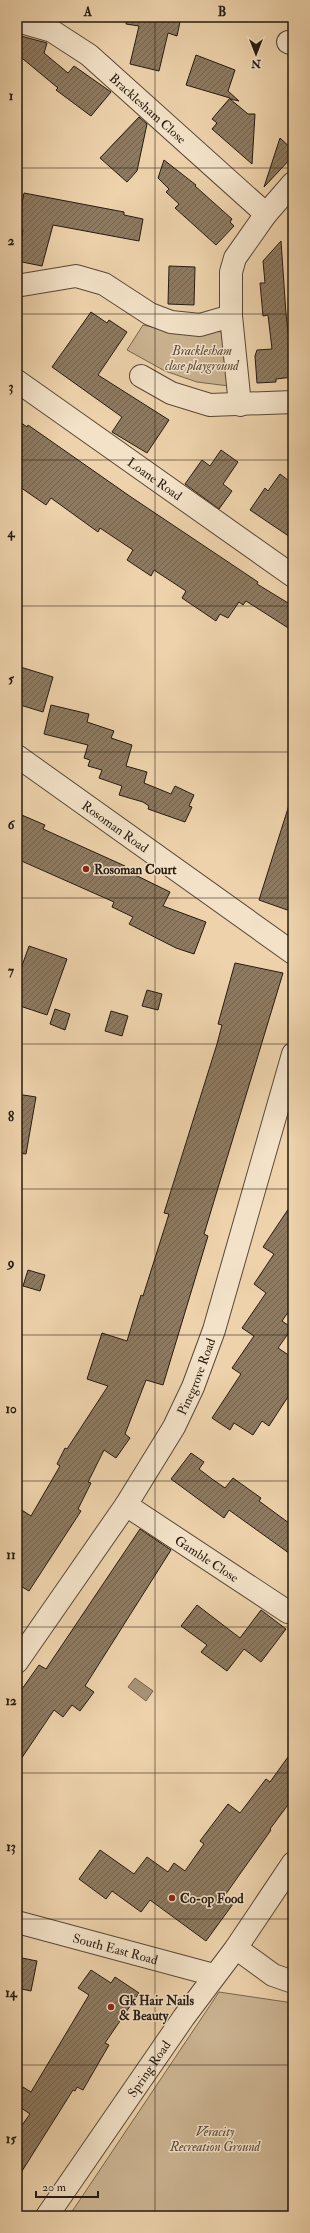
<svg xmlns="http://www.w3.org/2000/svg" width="310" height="2233" viewBox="0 0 310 2233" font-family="'IM FELL Double Pica',serif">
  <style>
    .park { fill: #cbb391; stroke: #786650 }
    .water { fill: #a99376; stroke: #75634d }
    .building { fill: url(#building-hatch); stroke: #261a10 }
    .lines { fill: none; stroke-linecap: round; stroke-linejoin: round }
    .minor-casing { stroke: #584837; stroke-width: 24 }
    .minor { stroke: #f3e2c8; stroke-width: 22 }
    .grid { fill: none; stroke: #261a10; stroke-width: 1; stroke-opacity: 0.55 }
    .poi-dot { fill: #8f2418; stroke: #f3e2c8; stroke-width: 1.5 }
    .labels { text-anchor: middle; stroke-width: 3; stroke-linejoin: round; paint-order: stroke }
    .street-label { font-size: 13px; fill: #261a10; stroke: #f3e2c8 }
    .park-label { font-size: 13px; font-style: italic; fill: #584837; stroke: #f3e2c8 }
    .poi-label { font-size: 13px; font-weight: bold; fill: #261a10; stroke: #f3e2c8; text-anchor: start }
    .neatline { fill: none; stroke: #261a10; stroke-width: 1.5 }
    .grid-label { font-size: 13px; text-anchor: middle; font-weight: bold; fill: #261a10 }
  </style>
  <defs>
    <pattern id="building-hatch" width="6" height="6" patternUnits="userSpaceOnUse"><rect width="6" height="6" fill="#8d7a61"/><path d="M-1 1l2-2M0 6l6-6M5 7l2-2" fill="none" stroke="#73634f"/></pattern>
  </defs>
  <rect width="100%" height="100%" fill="#edd2ab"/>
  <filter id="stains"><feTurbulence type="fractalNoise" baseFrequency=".005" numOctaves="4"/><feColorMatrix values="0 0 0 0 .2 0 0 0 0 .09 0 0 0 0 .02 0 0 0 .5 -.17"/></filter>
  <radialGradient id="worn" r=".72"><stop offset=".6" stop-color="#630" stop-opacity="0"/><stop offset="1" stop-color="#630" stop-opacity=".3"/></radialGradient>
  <!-- park -->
  <path class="park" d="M143 325 169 331 211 330 221 332 225 339 229 386 197 382 165 371 127 350Z
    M219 1992 293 2003V2216H69Z"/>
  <!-- water -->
  <path class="water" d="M135 1678 153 1691 146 1701 128 1687Z"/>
  <!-- building -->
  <path class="building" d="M127 17H181L177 36 168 33 159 71 130 64 139 26 126 24Z
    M17 35 47 43 44 53 68 73 74 66 111 92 91 116 56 90 58 88 17 54Z
    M196 55 235 70 228 91 239 101 230 99 248 114H255L252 164 212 129 217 123 212 119 230 98 186 85Z
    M139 117 147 124 137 171 127 182 100 158Z
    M280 138 293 150V156L264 187Z
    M164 160 196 185 195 186 232 219 230 222 234 226 216 245 175 208 179 204 166 192 169 189 158 178Z
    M24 193 124 212V215L143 219 139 241 53 225 42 266 17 261 23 230 17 229V227Z
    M281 241 286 314 290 349H293V377L276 379V382L257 383 255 356 257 350 272 349 268 315 263 316 260 283H265L263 261Z
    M169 266 195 267 194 305 168 304Z
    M91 312 107 323 109 320 127 332 98 375 169 420 147 453 112 432 122 417 52 367Z
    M17 420 27 427 28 425 131 497 258 582 257 584 293 606V631L246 601 243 605 239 602 228 618 220 614 216 621 182 598 186 591 154 570 151 576 127 560 133 550 100 528 98 532 51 498 46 505 17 485Z
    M221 450 238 462 223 484 232 491 219 509 185 484 202 460 210 466Z
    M280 474 293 484V539L250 510 265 488 268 491Z
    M17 666 53 677 43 712 17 704Z
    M51 705 89 714 87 722 114 731 111 738 132 745 126 766 147 772 144 783 171 794 175 786 194 795 189 806 192 807 185 822 148 809 149 806 143 802 119 795 122 786 99 778 102 770 88 766 90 760 84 758 88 745 44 734Z
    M290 802H293V912L259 900Z
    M17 813 45 825 43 829 125 866 123 869 170 892 163 906 206 922 194 954 176 948 129 924 133 917 112 907 114 902 17 859Z
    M29 946 67 959 47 1015 17 1005V980Z
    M235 963 283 973 204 1234 208 1236 163 1385 146 1380 125 1434 130 1438 116 1458 104 1450 88 1482 91 1483 78 1509 81 1511 29 1591 17 1584V1507L31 1516 60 1466 57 1464 65 1448 67 1449 108 1386 87 1379 102 1333 127 1341 141 1295 143 1296 169 1214 164 1213 217 1044 222 1025 218 1024Z
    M147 990 162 994 158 1010 142 1006Z
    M55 1009 70 1014 65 1030 50 1024Z
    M111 1011 128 1016 122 1036 105 1031Z
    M17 1094 36 1097 26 1154 17 1153Z
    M293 1202V1305L282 1321 292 1328 278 1348 293 1358V1389L269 1426 262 1421 253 1435 234 1423 230 1430 212 1418 241 1374 232 1368 254 1336 242 1328 266 1293 254 1284 274 1254 263 1247Z
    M28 1270 45 1275 40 1291 23 1286Z
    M191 1453 204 1462 199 1469 212 1479 225 1488 233 1478 261 1498 259 1501 293 1526V1556L229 1510 224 1518 171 1479Z
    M140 1529 171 1550 85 1686 94 1692 80 1711 72 1705 63 1717 54 1710 17 1765V1696L39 1665 46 1669Z
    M197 1605 240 1638 261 1610 286 1629 261 1662 244 1649 227 1671 201 1652 207 1645 181 1626Z
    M293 1750V1798L270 1829 271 1830 223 1898 233 1904 206 1941 150 1900 141 1912 112 1891 106 1899 79 1879 100 1850 134 1874 147 1857 168 1872 174 1863 185 1871 204 1844 200 1841 228 1804 240 1813 266 1779 270 1782Z
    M17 1957 37 1961 31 1991 17 1988Z
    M91 1970 111 1983 115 1977 139 1993 105 2043 109 2045 83 2090 77 2087 75 2091 73 2090 17 2179V2132L30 2114 17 2105V2097L23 2087 31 2092 89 1995 78 1988Z"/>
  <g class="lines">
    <!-- minor casing -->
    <g class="minor-casing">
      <g id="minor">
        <path id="s1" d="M17 21 52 31 89 55 266 214"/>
        <path d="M288 42 293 44"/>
        <path d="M22 285 76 276 104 284 150 314 171 322 200 325 231 316"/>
        <path d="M141 376 171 393 210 405 293 402"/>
        <path id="s2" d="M17 381 293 576"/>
        <path d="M240 405 231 316V272L235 258 266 214 293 183"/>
        <path id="s3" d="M17 756 293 953"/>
        <path id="s4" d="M126 1505 288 1612"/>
        <path id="s5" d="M17 1662 126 1505 174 1427 193 1387 214 1330 293 1054"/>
        <path id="s6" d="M17 1922 214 1975"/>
        <path d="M236 1948 273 1975 293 1982"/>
        <path id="s7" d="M47 2216 184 2017 236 1948 293 1863"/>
      </g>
    </g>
    <!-- minor -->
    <use href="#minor" class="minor"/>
  </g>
  <!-- grid -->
  <path class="grid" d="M155 17V2216M17 168H293M17 314H293M17 460H293M17 606H293M17 752H293M17 898H293M17 1044H293M17 1189H293M17 1335H293M17 1481H293M17 1627H293M17 1773H293M17 1919H293M17 2065H293"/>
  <!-- markers -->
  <g class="poi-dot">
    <circle cx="86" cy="869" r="4"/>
    <circle cx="172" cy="1898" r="4"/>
    <circle cx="111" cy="2007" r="4"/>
  </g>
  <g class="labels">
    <!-- street labels -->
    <g class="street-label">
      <text dy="5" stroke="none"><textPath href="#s1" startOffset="160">Bracklesham Close</textPath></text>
      <text dy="5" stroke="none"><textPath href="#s2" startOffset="169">Loane Road</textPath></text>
      <text dy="5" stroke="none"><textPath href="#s3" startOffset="121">Rosoman Road</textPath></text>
      <text dy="5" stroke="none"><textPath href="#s5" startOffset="338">Pinegrove Road</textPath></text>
      <text dy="5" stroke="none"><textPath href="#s4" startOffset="97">Gamble Close</textPath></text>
      <text dy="5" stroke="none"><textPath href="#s6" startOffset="102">South East Road</textPath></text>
      <text dy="5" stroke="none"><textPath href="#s7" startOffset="179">Spring Road</textPath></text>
    </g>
    <!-- park labels -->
    <g class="park-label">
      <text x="202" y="355">Bracklesham<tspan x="202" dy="15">close playground</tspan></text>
      <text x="215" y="2136">Veracity<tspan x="215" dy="15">Recreation Ground</tspan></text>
    </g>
    <!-- poi labels -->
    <g class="poi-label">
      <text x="94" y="874">Rosoman Court</text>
      <text x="180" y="1903">Co-op Food</text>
      <text x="119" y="2005">Gk Hair Nails<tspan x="119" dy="15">&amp; Beauty</tspan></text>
    </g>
  </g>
  <!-- margin -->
  <rect width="310" height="2233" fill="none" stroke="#edd2ab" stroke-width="44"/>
  <!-- north arrow -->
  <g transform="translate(256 54) rotate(180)" stroke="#f3e2c8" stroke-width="3" paint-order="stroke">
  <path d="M0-3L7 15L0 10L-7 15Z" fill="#261a10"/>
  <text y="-6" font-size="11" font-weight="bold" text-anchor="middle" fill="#261a10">N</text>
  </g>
  <!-- scale -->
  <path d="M36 2191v6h62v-6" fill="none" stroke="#261a10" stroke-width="2"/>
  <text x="42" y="2191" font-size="12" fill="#261a10" stroke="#f3e2c8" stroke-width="3" paint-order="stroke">20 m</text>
  <rect x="22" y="22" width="266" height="2189" class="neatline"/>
  <g class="grid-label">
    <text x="88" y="16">A</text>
    <text x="222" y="16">B</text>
    <text x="11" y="100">1</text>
    <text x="11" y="245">2</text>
    <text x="11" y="391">3</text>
    <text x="11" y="537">4</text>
    <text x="11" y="683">5</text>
    <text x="11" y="829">6</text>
    <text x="11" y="975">7</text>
    <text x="11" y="1121">8</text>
    <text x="11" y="1267">9</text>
    <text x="11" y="1413">10</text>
    <text x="11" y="1559">11</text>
    <text x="11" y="1705">12</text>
    <text x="11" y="1851">13</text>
    <text x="11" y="1997">14</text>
    <text x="11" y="2143">15</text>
  </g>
  <rect width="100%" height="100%" filter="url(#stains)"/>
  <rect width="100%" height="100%" fill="url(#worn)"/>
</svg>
